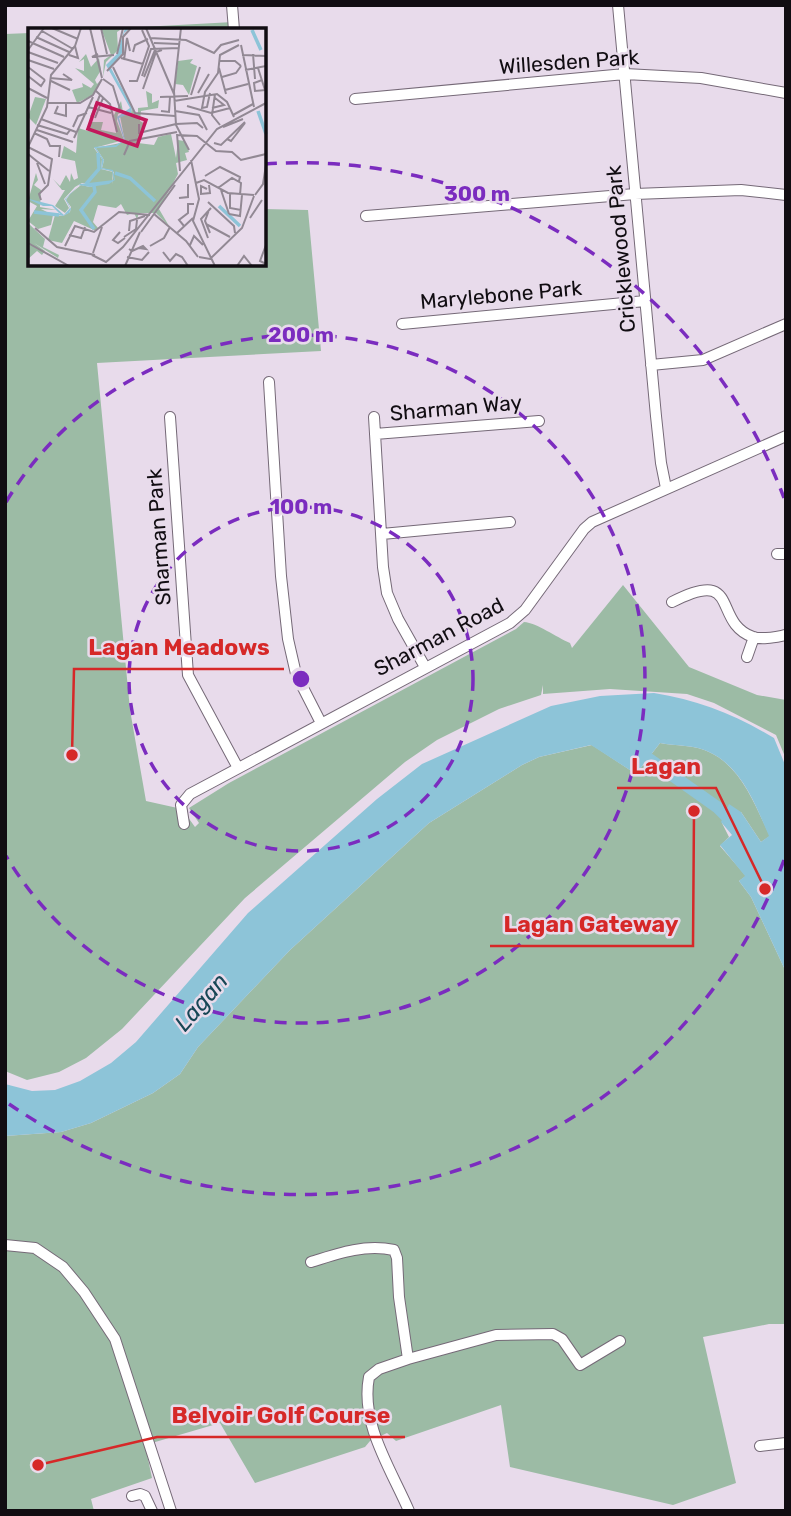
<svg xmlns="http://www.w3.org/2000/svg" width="791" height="1516" viewBox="0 0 791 1516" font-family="Rubik,sans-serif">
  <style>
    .green { fill: #9cbba5 }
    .water { fill: #8dc4d8 }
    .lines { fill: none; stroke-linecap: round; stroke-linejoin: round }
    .canal { stroke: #8dc4d8; stroke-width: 12 }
    .street-casing { stroke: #756977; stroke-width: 12 }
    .street { stroke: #fff; stroke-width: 10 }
    .ring { fill: none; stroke: #7b2cbf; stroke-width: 3.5; stroke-dasharray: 12 9 }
    .labels { text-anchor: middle; stroke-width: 5; stroke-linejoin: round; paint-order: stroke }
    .street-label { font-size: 21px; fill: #110d12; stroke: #e8dbeb }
    .water-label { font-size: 23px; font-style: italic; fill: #174655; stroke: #e8dbeb }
    .inset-river { fill: none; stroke: #8dc4d8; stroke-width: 3.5 }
    .inset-road { fill: none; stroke: #928994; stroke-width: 2 }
    .view { fill: #c2185b; fill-opacity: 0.15; stroke: #c2185b; stroke-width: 3.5 }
    .inset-edge { fill: none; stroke: #110d12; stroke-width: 3.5 }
    .centre { fill: #7b2cbf; stroke: #e8dbeb; stroke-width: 3.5 }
    .ring-label { font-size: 21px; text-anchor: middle; font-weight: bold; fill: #7b2cbf; stroke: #e8dbeb; stroke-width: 5; stroke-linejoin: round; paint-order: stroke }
    .leader { fill: none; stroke: #d62828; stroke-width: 2.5 }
    .callout-dot { fill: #d62828; stroke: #e8dbeb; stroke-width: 2.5 }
    .callout-label { font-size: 23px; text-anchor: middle; font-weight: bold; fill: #d62828; stroke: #e8dbeb; stroke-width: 5; stroke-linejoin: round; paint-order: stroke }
  </style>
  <rect width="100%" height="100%" fill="#e8dbeb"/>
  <!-- green -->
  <path class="green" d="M233 22 234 30H87Z
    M30 33V264H264V209L308 210 321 351 97 363 130 710 146 801 182 809 195 827 199 823 189 808 229 783 516 629 524 622C537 623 556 637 570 643L572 648 623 585 689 667 757 695 786 700V759L776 735 714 703 687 694 610 689 543 694V685L541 695 499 709 437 740 405 762 245 898 122 1029 86 1058 59 1072 27 1080 5 1071V34Z
    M660 743C675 746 696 745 709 752 742 767 755 806 770 836L761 842 741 812 722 823 729 837 720 846 746 876 739 881 751 897 786 972V1324H769L703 1337 736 1483 673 1505 510 1467 501 1405 396 1441 387 1433 370 1441 365 1447 255 1483 220 1423 145 1445 152 1478 91 1499 94 1511H5V1136L61 1132 91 1123 153 1093 180 1074 198 1047 290 950 429 823 522 765 539 757 592 745 636 774Z"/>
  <!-- water -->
  <path class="water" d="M654 693C698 700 736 715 774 738L786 767V972L751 897 739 881 745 876 720 845 732 835 721 822 729 804 741 812 761 842 769 836C756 806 742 767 709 752 696 745 675 746 660 743L636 774 591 745 539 757 522 765 429 823 290 950 198 1047 180 1074 153 1093 91 1123 61 1132 5 1136V1084L32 1091 55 1090 80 1081 111 1063 136 1042 248 913 377 799 422 764 551 706 600 696Z"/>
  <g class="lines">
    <!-- canal -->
    <path class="canal" d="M635 749 717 807 735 825"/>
    <!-- street casing -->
    <g class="street-casing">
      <path id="street" d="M232 5 234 30
        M618 5 656 416 661 463 666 488
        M355 99 625 74 701 78 786 93
        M366 216 635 194 741 190 786 195
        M402 324 645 301
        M651 365 703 360 786 324
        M269 382 281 576 288 639 296 674 321 723
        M170 417 188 675 238 768
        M374 417 383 567 387 593 398 619 425 667
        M375 434 539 421
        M382 534 510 522
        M777 554H786
        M672 602C742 566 711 622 753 637 763 640 775 637 786 635
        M747 657 754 637
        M184 824 181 805 190 794 510 623 525 610 584 529 592 522 786 436
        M5 1245 35 1248 63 1267 84 1292 115 1339 171 1511
        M311 1262C339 1253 365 1244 394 1250L397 1258 399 1297 408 1359
        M760 1446 786 1443
        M132 1496 140 1494 145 1496 152 1511
        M409 1511C391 1469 360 1424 369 1377L379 1369 408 1359 496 1335 553 1334 562 1339 580 1365 620 1341"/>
    </g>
    <!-- street -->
    <use href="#street" class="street"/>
  </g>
  <!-- distance rings -->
  <g class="ring">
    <circle cx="301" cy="679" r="172"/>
    <path d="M6 502A344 344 0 1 1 6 856"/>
    <path d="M784 860A516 516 0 0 1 9 1104M265 164A516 516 0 0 1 784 498"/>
  </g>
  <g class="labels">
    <!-- street labels -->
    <g class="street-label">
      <text transform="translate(569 62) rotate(-4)" y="7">Willesden Park</text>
      <text transform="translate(621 249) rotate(-95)" y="7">Cricklewood Park</text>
      <text transform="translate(501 295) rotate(-5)" y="7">Marylebone Park</text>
      <text transform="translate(456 408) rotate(-5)" y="7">Sharman Way</text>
      <text transform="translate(159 537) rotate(-94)" y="7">Sharman Park</text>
      <text transform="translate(439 637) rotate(-28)" y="7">Sharman Road</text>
    </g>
    <!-- water labels -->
    <g class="water-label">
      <text transform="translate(201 1002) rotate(-49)" y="8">Lagan</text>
    </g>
  </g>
  <!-- overview -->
  <g transform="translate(28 28)">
    <rect width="238" height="238" fill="#e8dbeb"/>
    <path d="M73 0H95L89 4 90 22 78 34 75 49 76 32 83 27ZM58 26 63 39 71 30 73 42 67 52 69 56 73 52 65 67 49 75 44 62 55 59 54 55 63 60 66 56 47 40 56 43V31L51 34ZM165 31 162 35 169 38 161 67 155 57 147 56 150 33ZM118 63 124 66V75L131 72 130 80 113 83 112 93 117 96 110 115 126 117 130 109 143 106 148 130 150 112 156 113 161 124 157 125 159 132 148 135 150 146 131 181 141 198 128 185H111L109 191 106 185 99 187 93 176 88 180 70 177 65 194 70 200 76 194 68 203 46 193 34 215 20 212 27 187 35 188 42 184 43 179 38 172 42 166 53 157 62 159 68 157 54 155 47 159 36 171 41 180 37 185 27 178 37 162H34L25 151 32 158 38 147 42 154 43 145 46 152 50 150 47 133 33 130 36 118 48 125 50 100 60 103 63 94H75L73 102 88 105 86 87 93 73 95 84 90 86 89 93 96 112 66 120 74 131 73 141 85 144 84 156 86 144 74 140 76 132 68 120 97 114 92 88 103 85 104 79 105 83 110 86V80L120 79ZM7 69 18 71 8 97 0 89ZM8 145 10 152 6 157 13 162 12 179 29 182 13 181 25 187 23 197 10 201 0 193 9 178 0 173ZM0 195 17 211 15 219 31 227 30 230 6 215 17 223 14 227 9 223 0 231Z" fill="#9cbba5"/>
    <path d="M97 0H102L96 5 95 24 83 40 104 79 103 85 91 90 97 112 88 119 68 120 76 132 74 140 85 142 87 152 81 156 62 159 51 157 38 171 43 181 41 185 35 188 27 186H32L24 178H15L2 172 0 189 1 171 25 177 36 187 42 180 37 171 52 156 86 152 84 143 73 141 74 131 66 119 88 117 96 112 89 89 102 80 78 37 89 26Z" fill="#8dc4d8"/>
    <path class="inset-river" d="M224 2 233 22M230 83 238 106M87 145 102 150 127 173M58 156 71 141 70 125M66 158 67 164 53 182 66 201M191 178 212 198M6 184 31 187"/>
    <path class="inset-road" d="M24 0 50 11M62 0 74 50M73 0 79 26M118 0 146 66M14 3 45 21M8 9 41 24M122 10 158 12 186 25 193 17 211 12M0 13 36 29M126 15 151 16M213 17 226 79M0 22 16 0M0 24 30 35M105 24 107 17 120 11M70 26 64 29 86 27M89 26 95 0M225 26 227 51M41 27 50 30 47 18M214 27 238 28M93 30 115 36M0 32 26 41M96 32 99 10 102 23M191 33H207L213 38M0 39 17 52M85 39 107 85 147 88M191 40 198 66M230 40 237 62M217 42 238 38M79 43 95 26V9L103 0M0 48 13 58 17 52M114 48 123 21 151 20M116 49 127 22M194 49 208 45 213 38M22 50 44 52 35 46M75 51 85 58 92 81M234 52 226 55 227 63 238 62M23 53 42 62M101 53H109L121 18 114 2M0 60 19 70M115 61 128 24 134 22M197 62 220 56M68 63 82 76 89 104M146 63 148 97 161 122M146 63 153 0M170 65 181 46M182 65 179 79 174 80 177 64 190 45 192 27 211 17M187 66 184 87 192 97M163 67 172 39M132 69 160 68M146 73 189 66 199 74 206 89M19 75H52L65 67 74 51M30 78 27 85 38 88V74M159 78 183 85 202 80M60 79 83 85M184 80 196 77 187 70M133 83 141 84 142 69M147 83 171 87 179 102M205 87 225 76M63 89 72 67M67 90 75 70M13 91 48 104M111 96V105L148 96M148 96 169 95 175 100M9 97 39 106 42 102M45 99 50 88 59 85M195 99 215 91M9 102 45 114M6 105 19 111 22 118H32L31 129M149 106 152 143M149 107 169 108 188 123 204 124 213 132 238 126M46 110 65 69M199 111 203 113 217 95M186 115 193 117 217 94M0 119 24 131 20 157 11 166 13 172M0 119 19 79 23 47 47 18 53 0M0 126 21 143M96 127 102 113 149 104M163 132 171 171 165 193 187 238M9 135 17 156M177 148 192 139 212 149 211 153M168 155 176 152 200 165 226 167M190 160 204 150 213 155 212 167M179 161 173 158V166L182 165 181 157M193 162 201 186M202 166V180L213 182M227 167 235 156 238 137M151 170 160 169V156M180 174 206 198 207 205M181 182 177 193 182 205M126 186 158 213 170 229M201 186 212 188 214 167M222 190 234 172M178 196 202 209M156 198 151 192 160 185V176H166M7 200 29 219 67 227M101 203 102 193 117 188M92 204 85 212 90 215 97 210M113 204 147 157M149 205 165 190M41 207 53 210 57 199M96 209 108 201 109 192M180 210 173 191 183 180M0 215 41 238M162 217 166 208 175 217M238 217 232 233 238 236M37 218 47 198 66 204 91 184 122 187M122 218 136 210 142 199M101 221 104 223 115 218 118 221 111 220M135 224 142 233 148 226 154 229 160 238M65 225 74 199M64 227 78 234 95 219 189 101 238 75M99 229 114 232 121 224M171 229 182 231 214 200 226 168M97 238 112 204M209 238 216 228 224 238"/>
    <path class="view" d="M69 75 118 92 109 118 60 101Z"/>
    <rect width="238" height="238" class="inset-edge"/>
  </g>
  <circle cx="301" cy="679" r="10" class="centre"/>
  <g class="ring-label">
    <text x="477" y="201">300 m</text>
    <text x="301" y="342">200 m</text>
    <text x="301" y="514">100 m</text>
  </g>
  <!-- callouts -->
  <path class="leader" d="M72 755L74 669H284M765 889L716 788H617M694 811L693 946H490M38 1465L157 1437H405"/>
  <g class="callout-dot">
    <circle cx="72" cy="755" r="7"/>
    <circle cx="765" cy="889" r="7"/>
    <circle cx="694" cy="811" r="7"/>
    <circle cx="38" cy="1465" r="7"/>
  </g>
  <g class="callout-label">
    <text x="179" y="655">Lagan Meadows</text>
    <text x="666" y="774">Lagan</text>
    <text x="591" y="932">Lagan Gateway</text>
    <text x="281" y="1423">Belvoir Golf Course</text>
  </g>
  <!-- border -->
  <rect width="791" height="1516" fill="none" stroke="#110d12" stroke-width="14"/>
</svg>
